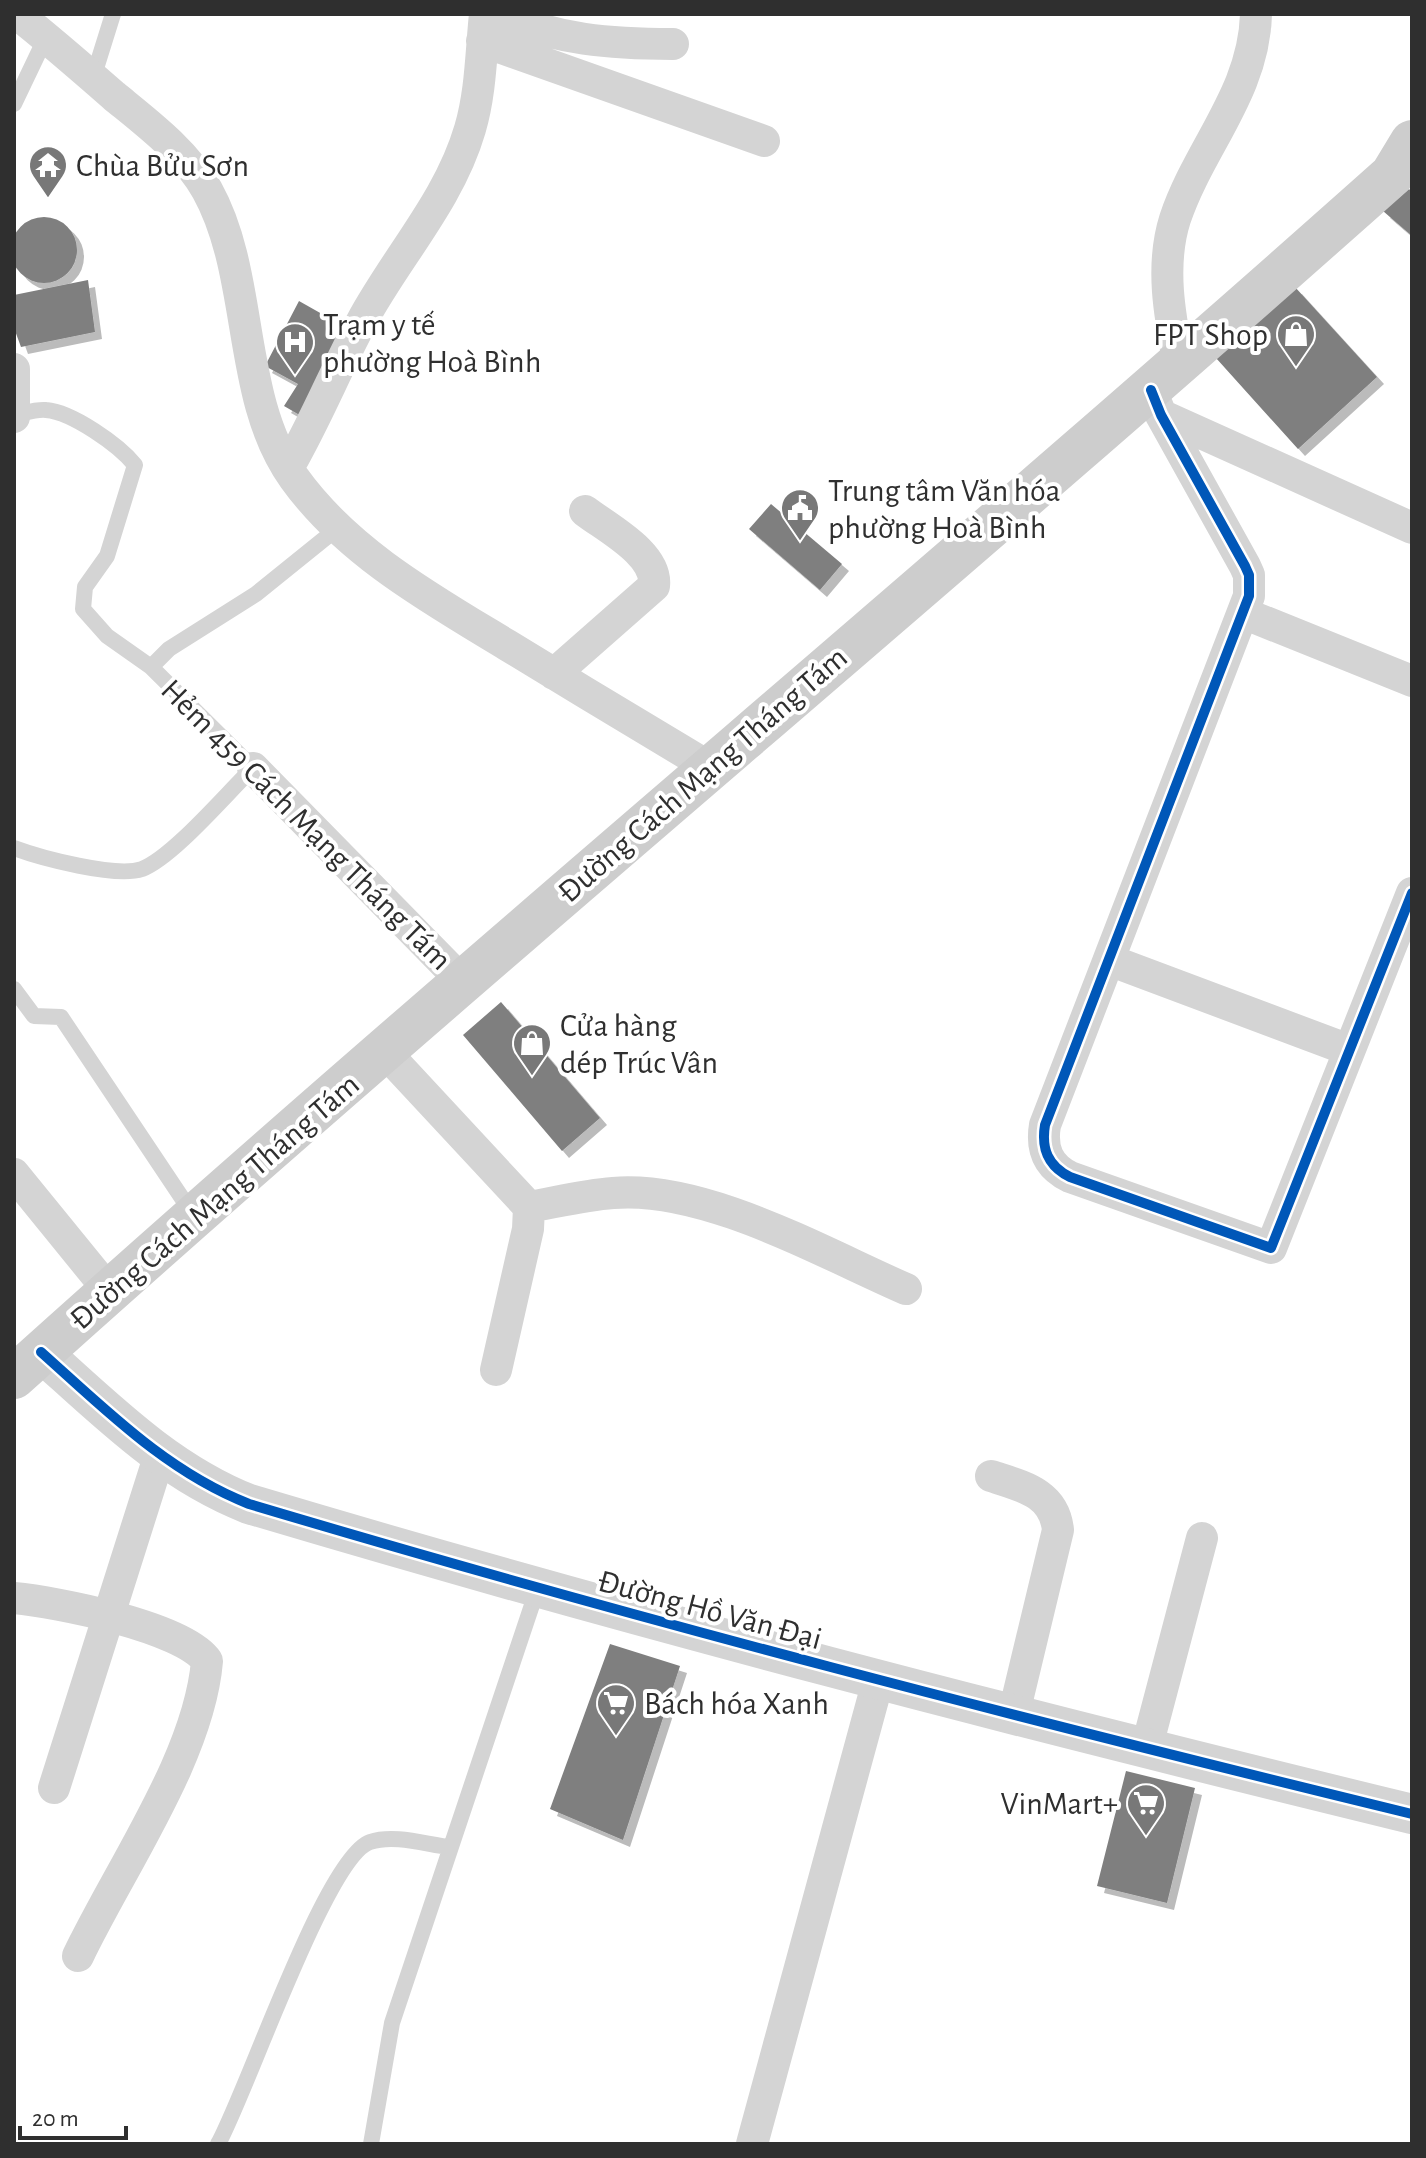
<svg xmlns="http://www.w3.org/2000/svg" width="1426" height="2158" viewBox="0 0 1426 2158" font-family="'Alegreya Sans',sans-serif">
  <style>
    .building { fill: #7f7f7f; filter: url(#shadow) }
    .lines { fill: none; stroke-linecap: round; stroke-linejoin: round }
    .service { stroke: #d4d4d4; stroke-width: 16 }
    .minor { stroke: #d4d4d4; stroke-width: 32 }
    .tertiary { stroke: #d4d4d4; stroke-width: 40 }
    .secondary { stroke: #cdcdcd; stroke-width: 44 }
    .cycleway-casing { stroke: #fff; stroke-width: 15 }
    .cycleway { stroke: #0057b8; stroke-width: 10 }
    .labels { text-anchor: middle; stroke-width: 8; stroke-linejoin: round; paint-order: stroke }
    .poi-label { font-size: 32px; fill: #2f2f2f; stroke: #fff; text-anchor: start }
    .street-label { font-size: 32px; fill: #2f2f2f; stroke: #fff }
  </style>
  <defs>
    <filter id="shadow"><feDropShadow dx="7" dy="7" stdDeviation="0" flood-color="#0004"/></filter>
  </defs>
  <rect width="100%" height="100%" fill="#fff"/>
  <!-- building -->
  <path class="building" d="M1409 189 1412 192V236L1383 211Z
    M11 250a33 33 0 1 1 66 0a33 33 0 1 1-66 0Z
    M88 280 95 332 21 347 14 328V295Z
    M1295 287 1377 377 1298 449 1216 358Z
    M299 301 345 327 303 417 284 406 298 384 265 366Z
    M771 504 842 564 820 590 749 529Z
    M501 1002 600 1118 562 1151 463 1035Z
    M610 1644 680 1666 623 1840 550 1809Z
    M1126 1771 1195 1788 1167 1903 1097 1886Z"/>
  <g class="lines">
    <!-- service -->
    <path class="service" d="M93 78 113 14
      M14 104 46 37
      M151 667 169 649 256 594 339 527
      M14 848C41 858 116 878 142 869 173 857 227 793 253 768L151 667 107 636 83 609 85 587 107 556 135 465C119 445 72 412 46 410 36 409 25 413 15 415
      M14 989 34 1016 61 1017 194 1216
      M218 2144C247 2092 326 1857 370 1842 394 1834 425 1844 449 1847
      M371 2144 392 2023 537 1590"/>
    <!-- minor -->
    <path class="minor" d="M17 14C50 40 82 68 114 96 147 123 186 152 207 190 255 276 236 398 294 478 347 552 431 599 507 645 574 686 642 727 709 767
      M499 14C554 40 613 44 673 44
      M482 41 764 141
      M1179 365C1170 317 1160 266 1175 219 1199 147 1254 93 1256 14
      M14 369V417
      M1151 390 1161 415 1245 566 1249 575V596L1045 1125C1041 1149 1048 1166 1070 1177L1271 1248 1412 893
      M1161 415 1412 528
      M288 468C316 420 336 369 362 321 397 256 449 201 470 129 481 92 481 52 485 14
      M1243 613 1412 681
      M554 674 654 586C658 554 607 528 585 511
      M253 768 462 981
      M1109 960 1349 1050
      M384 1051 529 1207C557 1202 585 1195 613 1193 705 1185 823 1253 906 1289
      M14 1174 110 1292
      M496 1370 528 1229 529 1207
      M991 1476C1021 1486 1054 1492 1058 1530L1013 1717
      M14 1598C56 1602 184 1627 207 1661 199 1757 120 1868 78 1956
      M1146 1750 1202 1538
      M54 1788 160 1454
      M752 2144 878 1681"/>
    <!-- tertiary -->
    <path class="tertiary" d="M41 1352C106 1410 167 1472 249 1504 634 1619 1022 1719 1412 1814"/>
    <!-- secondary -->
    <path class="secondary" d="M14 1377C467 969 937 581 1392 175L1412 142"/>
    <!-- cycleway casing -->
    <g class="cycleway-casing">
      <path id="cycleway" d="M1151 390 1161 415 1245 566 1249 575V596L1045 1125C1041 1149 1048 1166 1070 1177L1271 1248 1412 893
        M41 1352C106 1410 167 1472 249 1504 634 1619 1022 1719 1412 1814"/>
    </g>
    <!-- cycleway -->
    <use href="#cycleway" class="cycleway"/>
  </g>
  <!-- icons -->
  <defs>
    <g id="temple-pin" transform="scale(2)"><path d="M0 17L-7.5 6A9.5 9.5 0 1 1 7.5 6Z" fill="#787878" stroke="#fff"/><path d="M0-6L5-2H3V0L6.5 2.5H4V6H1.5V3h-3V6H-4V2.5H-6.5L-3 0V-2H-5Z" fill="#fff"/></g>
    <g id="shop-pin" transform="scale(2)"><path d="M0 17L-7.5 6A9.5 9.5 0 1 1 7.5 6Z" fill="#787878" stroke="#fff"/><path d="M-5-2.5h2.3a2.7 3.5 0 0 1 5.4 0H5L5.5 6h-11ZM-1.5-2.5h3a1.5 2.3 0 0 0-3 0Z" fill="#fff"/></g>
    <g id="hospital-pin" transform="scale(2)"><path d="M0 17L-7.5 6A9.5 9.5 0 1 1 7.5 6Z" fill="#787878" stroke="#fff"/><path d="M-5-5h3v3.5h4V-5h3V5h-3V1.5h-4V5h-3Z" fill="#fff"/></g>
    <g id="civic-pin" transform="scale(2)"><path d="M0 17L-7.5 6A9.5 9.5 0 1 1 7.5 6Z" fill="#787878" stroke="#fff"/><path d="M-.6-6.5H3V-4.5H.6V-3L4-1V1h2V6H-6V1h2V-1L-.6-3ZM-1.2 2.5V6h2.4V2.5Z" fill="#fff"/></g>
    <g id="supermarket-pin" transform="scale(2)"><path d="M0 17L-7.5 6A9.5 9.5 0 1 1 7.5 6Z" fill="#787878" stroke="#fff"/><path d="M-6-5.5h2.5l.6 2H6L4.5 2H-2.5L-4.4-4H-6ZM-1.5 3.2a1.3 1.3 0 1 0 .1 0ZM3 3.2a1.3 1.3 0 1 0 .1 0Z" fill="#fff"/></g>
  </defs>
  <g fill-rule="evenodd">
    <use href="#temple-pin" x="48" y="165"/>
    <use href="#shop-pin" x="1296" y="334"/>
    <use href="#hospital-pin" x="295" y="342"/>
    <use href="#civic-pin" x="800" y="508"/>
    <use href="#shop-pin" x="532" y="1043"/>
    <use href="#supermarket-pin" x="616" y="1703"/>
    <use href="#supermarket-pin" x="1146" y="1803"/>
  </g>
  <g class="labels">
    <!-- poi labels -->
    <g class="poi-label">
      <text x="76" y="176">Chùa Bửu Sơn</text>
      <text x="323" y="335">Trạm y tế<tspan x="323" dy="37">phường Hoà Bình</tspan></text>
      <text x="1268" y="345" text-anchor="end">FPT Shop</text>
      <text x="828" y="501">Trung tâm Văn hóa<tspan x="828" dy="37">phường Hoà Bình</tspan></text>
      <text x="560" y="1036">Cửa hàng<tspan x="560" dy="37">dép Trúc Vân</tspan></text>
      <text x="644" y="1714">Bách hóa Xanh</text>
      <text x="1118" y="1814" text-anchor="end">VinMart+</text>
    </g>
    <!-- street labels -->
    <g class="street-label">
      <text transform="translate(702 774) rotate(-41)" y="11">Đường Cách Mạng Tháng Tám</text>
      <text transform="translate(307 824) rotate(45)" y="11">Hẻm 459 Cách Mạng Tháng Tám</text>
      <text transform="translate(214 1201) rotate(-41)" y="11">Đường Cách Mạng Tháng Tám</text>
      <text transform="translate(710 1609) rotate(15)" y="11">Đường Hồ Văn Đại</text>
    </g>
  </g>
  <!-- border -->
  <rect width="1426" height="2158" fill="none" stroke="#2f2f2f" stroke-width="32"/>
  <!-- scale -->
  <path d="M20 2126v12h106v-12" fill="none" stroke="#2f2f2f" stroke-width="4"/>
  <text x="32" y="2126" font-size="24" fill="#2f2f2f" stroke="#ffffff" stroke-width="6" paint-order="stroke">20 m</text>
</svg>
